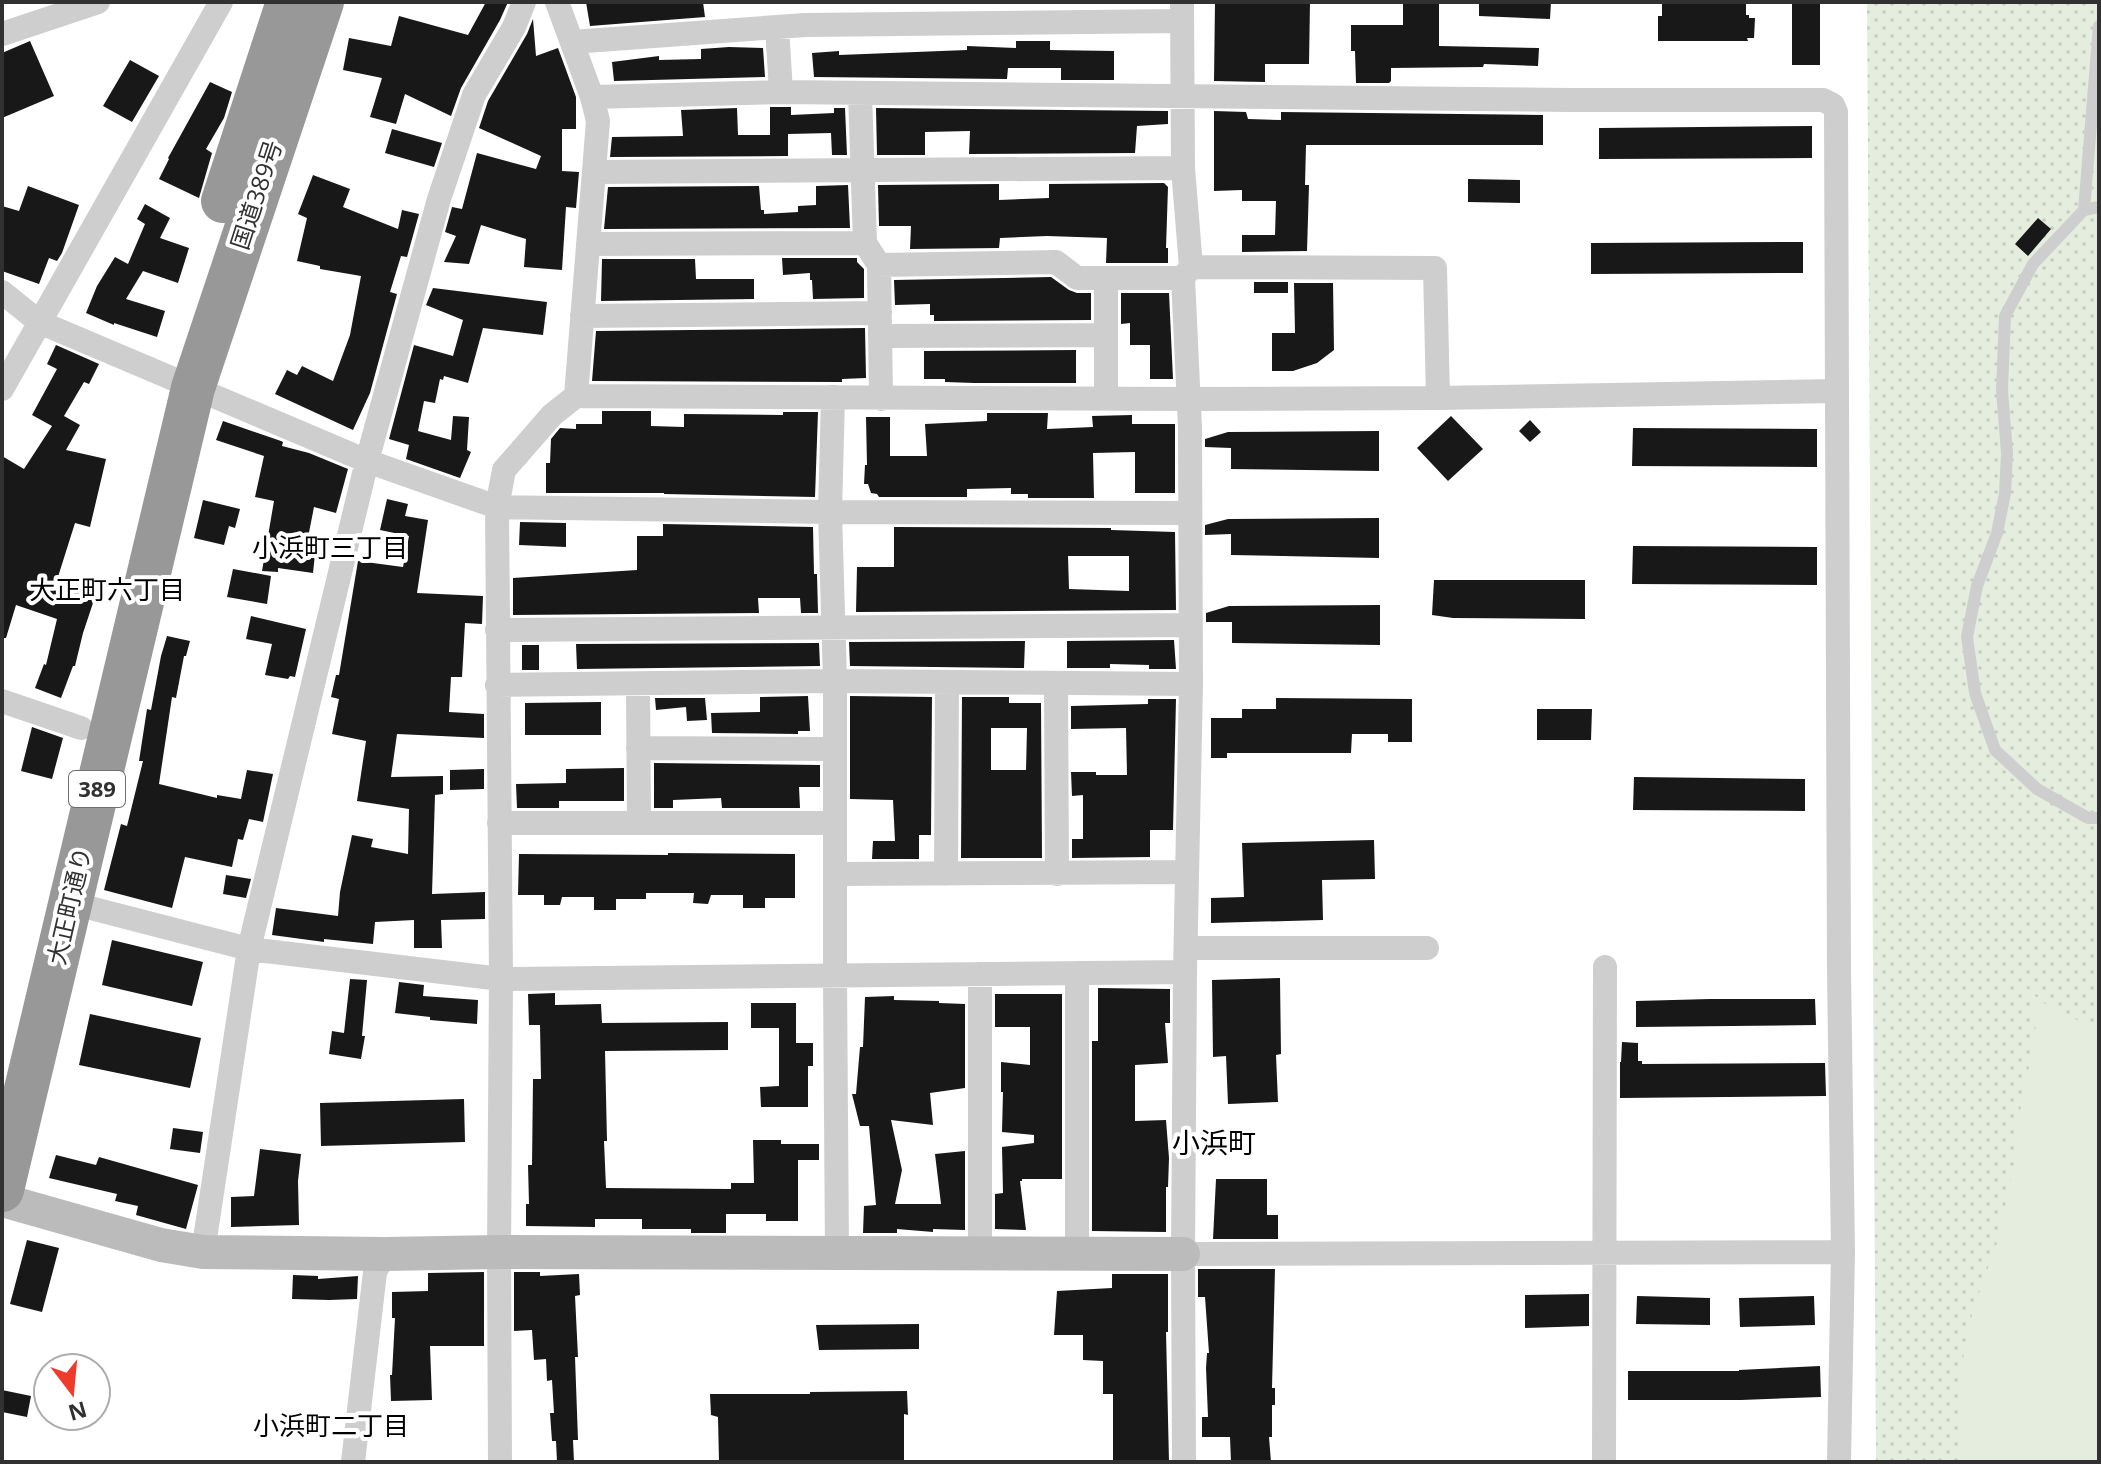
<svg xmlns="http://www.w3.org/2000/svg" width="2101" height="1464" viewBox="0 0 2101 1464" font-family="'Open Sans','Noto Sans JP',sans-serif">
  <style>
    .grass { fill: url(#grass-dots) }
    .garden { fill: #e5eede }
    .building { fill: #181818; fill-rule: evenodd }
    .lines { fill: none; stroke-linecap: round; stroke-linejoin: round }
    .lane { stroke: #cecece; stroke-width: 12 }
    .street { stroke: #cecece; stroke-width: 24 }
    .secondary { stroke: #bbb; stroke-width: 34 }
    .highway { stroke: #989898; stroke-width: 44 }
    .labels { text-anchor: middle; stroke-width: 8; stroke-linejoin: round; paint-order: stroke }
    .shield { fill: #fff; stroke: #6f6f6f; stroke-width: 2 }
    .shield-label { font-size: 22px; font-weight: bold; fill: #313131 }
    .street-label { font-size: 24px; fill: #313131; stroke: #fff }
    .neighbourhood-label { font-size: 26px; fill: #000; stroke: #fff }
    .quarter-label { font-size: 28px; fill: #000; stroke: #fff }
  </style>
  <defs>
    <pattern id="grass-dots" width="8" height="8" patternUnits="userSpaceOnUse" patternTransform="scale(2)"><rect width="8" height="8" fill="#e5eede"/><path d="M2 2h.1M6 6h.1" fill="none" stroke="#c5cdbf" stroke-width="1.8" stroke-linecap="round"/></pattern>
  </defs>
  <rect width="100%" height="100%" fill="#fff"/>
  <!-- grass -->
  <path class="grass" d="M1867 2H2099V1462H1876Z"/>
  <!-- garden -->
  <path class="garden" d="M2026 987C2049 1010 2066 1020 2099 1024V1462H1958L1959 1388 1966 1339 1974 1307 1998 1240 2016 1153 2015 1136 2036 1032 2032 1006Z"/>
  <!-- building -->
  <path class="building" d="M486 2H508L500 20 461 88 451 116 405 94 396 124 370 117 382 78 343 70 349 38 391 46 399 16 468 35Z
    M586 2H703L705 17 590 26Z
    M1215 2H1310L1309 64H1265V82L1214 81Z
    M1403 2H1439V46L1539 48 1538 66 1484 64 1483 67 1391 68V81L1389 83H1356L1355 51H1351V25H1403Z
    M1479 2H1551L1550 19 1479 16Z
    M1662 2H1746V15H1749V18H1755L1754 38H1747L1748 41H1658V16H1662Z
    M1792 2H1820V65H1792Z
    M533 19 536 56 558 48 576 97V129H562V171L579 172 576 208 566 207 562 270 524 267 526 239 481 225 469 264 444 262 456 236 445 232 452 207 462 209 477 153 536 169 541 156 479 128 488 101 527 34Z
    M30 41 54 96 2 118V53Z
    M1016 41H1050V50L1114 51V80H1061V68H1008L1007 79 814 77 812 53 839 51V55L967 50V46L1016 48Z
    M729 47 763 48 765 77 614 81 612 62 659 56V60L701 59V49Z
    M130 60 159 76 132 122 103 106Z
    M210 82 232 92 224 118 206 149 212 153 199 198 159 179 169 159 168 158Z
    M770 107H791V115L834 113V108H845L847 155H832L831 133 788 134V156L610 157 612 137 683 136 681 110 737 108 738 135H770Z
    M876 108 1168 111V124L1137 126 1135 153 969 154 970 131 925 132V155H877Z
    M1214 111 1246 112 1248 119 1281 120V112L1543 115V145H1306L1305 185H1309L1307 251 1242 252V235H1275L1276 201H1242V190L1214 191Z
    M1812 126V158L1599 159V128Z
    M392 129 442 143 434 167 385 153Z
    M313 175 350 189 343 207 398 229 402 210 419 214 407 257 401 256 390 292 397 294 370 393 353 430 275 394 287 370 297 375 302 366 333 381 350 335 361 276 320 269V266L297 261 307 218 298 214Z
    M1468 179 1520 180V203L1468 202Z
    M1164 183 1168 187 1166 248H1168V263H1106L1107 238 1047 236 1000 238 999 248 910 249 911 226H879L878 185 999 184V200L1049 198V184Z
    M848 185 850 228 604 229 608 187 759 186 761 210H764V214L798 212V206L816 205V186Z
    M28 186 79 205 62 253 57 261 49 258 39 284 2 271V206L19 211Z
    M145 204 170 218 160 238 189 248 178 283 143 271 126 299 165 311 157 337 114 323V325L86 313 97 286 115 257 128 264 145 224 137 219Z
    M2038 218 2051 229 2028 256 2015 244Z
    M1803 242V273L1591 274V243Z
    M782 258H857V262L864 269V298L813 299 812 280H810V273L783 275Z
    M602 259H695L696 279H754V299L601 301Z
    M1051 277 1069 290 1077 293H1091V320L934 321V315H930V304L895 305 894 280Z
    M1254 282H1288V293H1254Z
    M1294 283H1333L1334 350 1317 363 1293 371H1272V333H1295Z
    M433 288 547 302 543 335 483 328 468 383 444 376 443 380 440 379 435 403 424 401 418 431 451 440 453 416 469 417 467 450 471 452 460 478 406 459 409 445 389 439 414 345 453 356 463 320 426 305Z
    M1121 293H1169L1173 379H1150V345H1130V323L1121 324Z
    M865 328 866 378 842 379V382L592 381 596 331Z
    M56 345 99 364 89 384 84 382 64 416 80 425 66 450 106 459 90 527 75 523 57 580 96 594 83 633 75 666H73L61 698 35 688 44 664 46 665 57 619 16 605 6 638H2V456L24 469 52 426 32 415 57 369 47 364Z
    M1076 350V383H974L945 382V379H924V351Z
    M602 411H651V426L684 427V414L783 415V412H818L815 497 664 494V493H546V463H550L551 439 560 428 576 429V424H602Z
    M987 413H1048L1047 429 1093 427 1092 416 1132 415V424H1175V493H1135V452L1093 453 1094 498H1028V494H1011V488L967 489V497H879L877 494 871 493 868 484H864L865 465H867L866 417H890V456H927L925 424 987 421Z
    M1451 416 1483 449 1448 481 1417 448Z
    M1530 420 1541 432 1530 442 1519 431Z
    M223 421 281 441 283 442 282 446 309 453 348 469 336 513 314 507 305 553 315 554 313 573 278 568V572L262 571 274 501 255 497 264 456 216 440Z
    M1633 428 1817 429V467L1632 466Z
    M1379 431V471L1231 469V448L1205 447V439L1228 432Z
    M387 499 408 504 405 516 428 520 417 593 483 596 482 624 465 623 462 677H451L449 712 484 714V738L397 734 391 777 443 776V794L435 795 432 894 485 892V919L441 920 442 948H414V920L375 922 373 944 324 939V942L272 935 276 908 338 916 340 892 352 835 373 839 371 847 408 854 409 809 357 801 366 741 332 734 339 699 331 697 336 675H339L358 561 403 567 409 536 380 530Z
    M203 500 240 509 235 528 229 526 224 545 194 538Z
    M1379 518V558L1231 555V534L1205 535V525L1228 519Z
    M520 522 566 523V547L519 545Z
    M663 524 813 527 814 574H817L818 613H801L800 598H758L759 613 513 615V578L637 570V536H663Z
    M894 527 1111 528V530L1175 532 1176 610 856 612 857 567H894ZM1068 556H1129V591L1069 589Z
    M1633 546 1817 547V585L1632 584Z
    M233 569 271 576 267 604 227 597Z
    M1434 580H1585V619L1453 618 1432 615Z
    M1380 605V645L1232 643V622H1206V613L1229 606Z
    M251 616 306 629 295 677 290 676 288 679 265 675 272 644 246 639Z
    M167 636 190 641 186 656H184L176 698 172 697 159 784 217 798V795L241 799 247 770 273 774 263 822 249 819 243 840 238 839 232 867 185 857 172 908 104 890 121 824 127 826 143 761H139L147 709 151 710 161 656Z
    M1174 640 1176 669H1149V665L1110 664V668H1067V641Z
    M1025 641 1024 668 850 666 849 642Z
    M819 643 820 666 577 669 576 644Z
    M522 645H539V670H522Z
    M808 696 810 731H798V734L712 733 711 713 760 712V697Z
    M850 696 932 697 931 835H919V859H872L873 841H895L893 800 850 799Z
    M962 697H1009V703H1041L1042 858H961ZM991 728H1027L1026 770H991Z
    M655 698H705L707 720 687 721 686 707 656 710Z
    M1276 698 1412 699V742H1388V734H1352L1351 753H1227V758H1211V718H1242V709H1276Z
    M1148 699H1176L1173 830H1150V857L1072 858V839H1083V795L1072 796 1071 772H1096V775H1127L1126 728 1071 729V706L1148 704Z
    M601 702V735H525V703Z
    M1537 709H1592L1591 740H1537Z
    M32 727 63 738 52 779 21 771Z
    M654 763 820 765V787H799L800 808H722L721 798 673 800V808H654Z
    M624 768V801H559V808H517L516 784 566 783V769Z
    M484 769V789L450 790V770Z
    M1634 777 1805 779V811L1633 810Z
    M1374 840 1375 879 1322 880 1323 920 1211 923V898L1244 897 1242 843Z
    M668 853 795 854V898H765V908H743V895H711L708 904 693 903 694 893H646V899H616V910H594V897H562L560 905H544V895H518L519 854 668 855Z
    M226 875 251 879 246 898 223 894Z
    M112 940 203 962 192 1006 102 985Z
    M1280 978 1281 1054 1276 1055 1278 1102 1228 1104 1226 1056 1213 1057 1212 980Z
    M350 979 367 980 362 1036H365L361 1059 329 1054 332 1031 344 1033Z
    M399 982 424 985 423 996 478 1000 477 1024 430 1020V1017L395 1013Z
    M1098 988 1170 989V1023H1165L1168 1063 1135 1065V1121L1166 1120 1169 1158 1168 1187H1166V1232L1092 1231V1041H1098Z
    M555 993V1005L601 1004 602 1023 728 1022V1050L605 1051 607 1141H604L606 1188 731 1189V1183H754L753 1140H781V1144H819V1160H798V1221H766V1214H726V1233H691V1229H642V1219H595V1227L526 1226V1204H529L528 1165H532L533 1079H541L540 1025H529L528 994Z
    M995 994H1062V1179H1022V1181H1020L1026 1230 995 1229V1194L1003 1193 1002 1147 1034 1143V1135L1002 1132 1003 1092H1001V1062L1030 1065V1027H995Z
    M894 996V1000L939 1001V1003L965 1004V1088L930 1093 933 1125 891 1120 902 1170 895 1204H941L935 1154 965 1151V1230L933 1229V1232L897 1229V1233H863L864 1206 876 1205 869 1126H860L852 1094H856L860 1047H863L865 997Z
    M1710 999H1815L1816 1025 1636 1027V1001Z
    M751 1003H796V1043H813V1066H808V1107H761L760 1087 779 1086V1028H751Z
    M90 1014 201 1038 190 1088 79 1065Z
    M1622 1042 1638 1043V1061H1642V1064L1825 1063 1826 1096 1620 1098V1062H1621Z
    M464 1099 465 1142 321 1146 320 1103Z
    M173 1128 203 1132 200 1153 170 1149Z
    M260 1149 301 1154 298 1181 299 1225 231 1227V1197L254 1196Z
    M56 1155 96 1165 99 1157 198 1185 186 1229 136 1215 138 1206 115 1201 117 1194 49 1178Z
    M1216 1179H1267V1215H1278V1239H1213Z
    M27 1240 59 1248 42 1312 10 1304Z
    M1198 1269H1275L1272 1388H1275V1405H1272V1437H1269L1271 1462H1231L1230 1437H1202V1417H1208L1206 1368 1207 1353H1209L1205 1297H1198Z
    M484 1272V1346H430L432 1400 391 1401 390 1375H392L395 1318H392V1292L428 1291V1273Z
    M514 1272H540V1276L579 1274 580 1295 575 1296 578 1357H575L578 1440H573L574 1462H557L556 1441H552L550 1413H554L552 1380 547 1381 546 1359 534 1360 532 1330 514 1331Z
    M1112 1274H1168V1332H1166L1169 1462H1113V1394H1103V1361L1083 1360V1335H1054L1057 1291 1112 1288Z
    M293 1275 318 1276V1279L358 1276 357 1299 329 1300 292 1299Z
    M1589 1294V1326L1525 1328V1295Z
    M1637 1296 1710 1298V1325L1636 1324Z
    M1814 1296 1815 1325 1740 1327 1739 1298Z
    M919 1324V1349L819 1350 816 1325Z
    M1820 1366 1821 1397 1741 1400H1628V1371H1739V1370Z
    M2 1390 31 1396 27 1417 2 1412Z
    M907 1391 908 1415 904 1414V1462H719L718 1417 711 1415 710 1394H810V1392Z"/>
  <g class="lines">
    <!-- lane -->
    <path class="lane" d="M2099 207 2084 210 2033 264 2005 316 2002 390 2007 453 2005 493 1997 533 1977 586 1967 637 1975 693 1995 750 2037 789 2088 818H2099
      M2084 210 2099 26"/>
    <!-- street -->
    <path class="street" d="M557 2 592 97 598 121 576 396
      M1182 2 1183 168 1191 267 1183 278 1190 428 1191 684 1185 972 1183 1254 1184 1462
      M777 27 781 92
      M2 34 98 2
      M572 42 805 25 1182 21
      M860 93 865 243 879 265 881 399
      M592 97 781 92 1572 100H1823L1833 105 1836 112 1839 970 1843 1252
      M594 172 1183 168
      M588 244 865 243
      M879 265 1056 262 1077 278H1183
      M1191 267 1435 268 1438 398
      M2 292 39 322 367 461 497 507 830 512 1189 513
      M582 316 880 313
      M880 336 1106 335
      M2 389 221 2
      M833 397 830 512 835 681V976L837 1254
      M1106 398V280
      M497 630 1190 625
      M1056 683 1057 874
      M638 684 639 823
      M497 685 835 681 1191 684
      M2 701 81 728
      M638 748 835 749
      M499 823H835
      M835 874 1187 872
      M946 874 947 682
      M71 903 249 949 501 979 1185 972
      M1186 948H1427
      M1077 973V1254
      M980 974V1254
      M203 1252 249 949 367 461 439 199 474 95 514 27 524 2
      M1183 1254 1843 1252 1839 1462
      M353 1462 375 1272 385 1254
      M500 1462 499 1252 501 979 497 507 504 470 552 415 576 396 1188 399 1438 398 1836 391
      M1604 1462 1605 967"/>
    <!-- secondary -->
    <path class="secondary" d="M2 1200 161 1245 203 1252 385 1254 499 1252 1183 1254"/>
    <!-- highway -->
    <path class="highway" d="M223 201 288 2
      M2 1190 193 388 322 2"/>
  </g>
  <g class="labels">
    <!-- shield labels -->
    <rect class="shield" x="69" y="771" width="56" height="36" rx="6"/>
    <g class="shield-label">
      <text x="97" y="797">389</text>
    </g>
    <!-- street labels -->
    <g class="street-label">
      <text transform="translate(257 195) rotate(-72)" y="8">国道389号</text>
      <text transform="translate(70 906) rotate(-77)" y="8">大正町通り</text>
    </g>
    <!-- neighbourhood labels -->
    <g class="neighbourhood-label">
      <text x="330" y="557">小浜町三丁目</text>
      <text x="107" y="599">大正町六丁目</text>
      <text x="331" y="1435">小浜町二丁目</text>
    </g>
    <!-- quarter labels -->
    <g class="quarter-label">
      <text x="1214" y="1153">小浜町</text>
    </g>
  </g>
  <!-- border -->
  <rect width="2101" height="1464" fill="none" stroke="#313131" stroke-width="8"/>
  <!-- north arrow -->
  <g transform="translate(72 1392) rotate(164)"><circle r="38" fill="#ffffff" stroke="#adadad" stroke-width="2"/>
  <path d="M0-6L14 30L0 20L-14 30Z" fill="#ef3b2c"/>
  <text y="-12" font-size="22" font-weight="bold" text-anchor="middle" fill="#313131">N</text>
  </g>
</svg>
